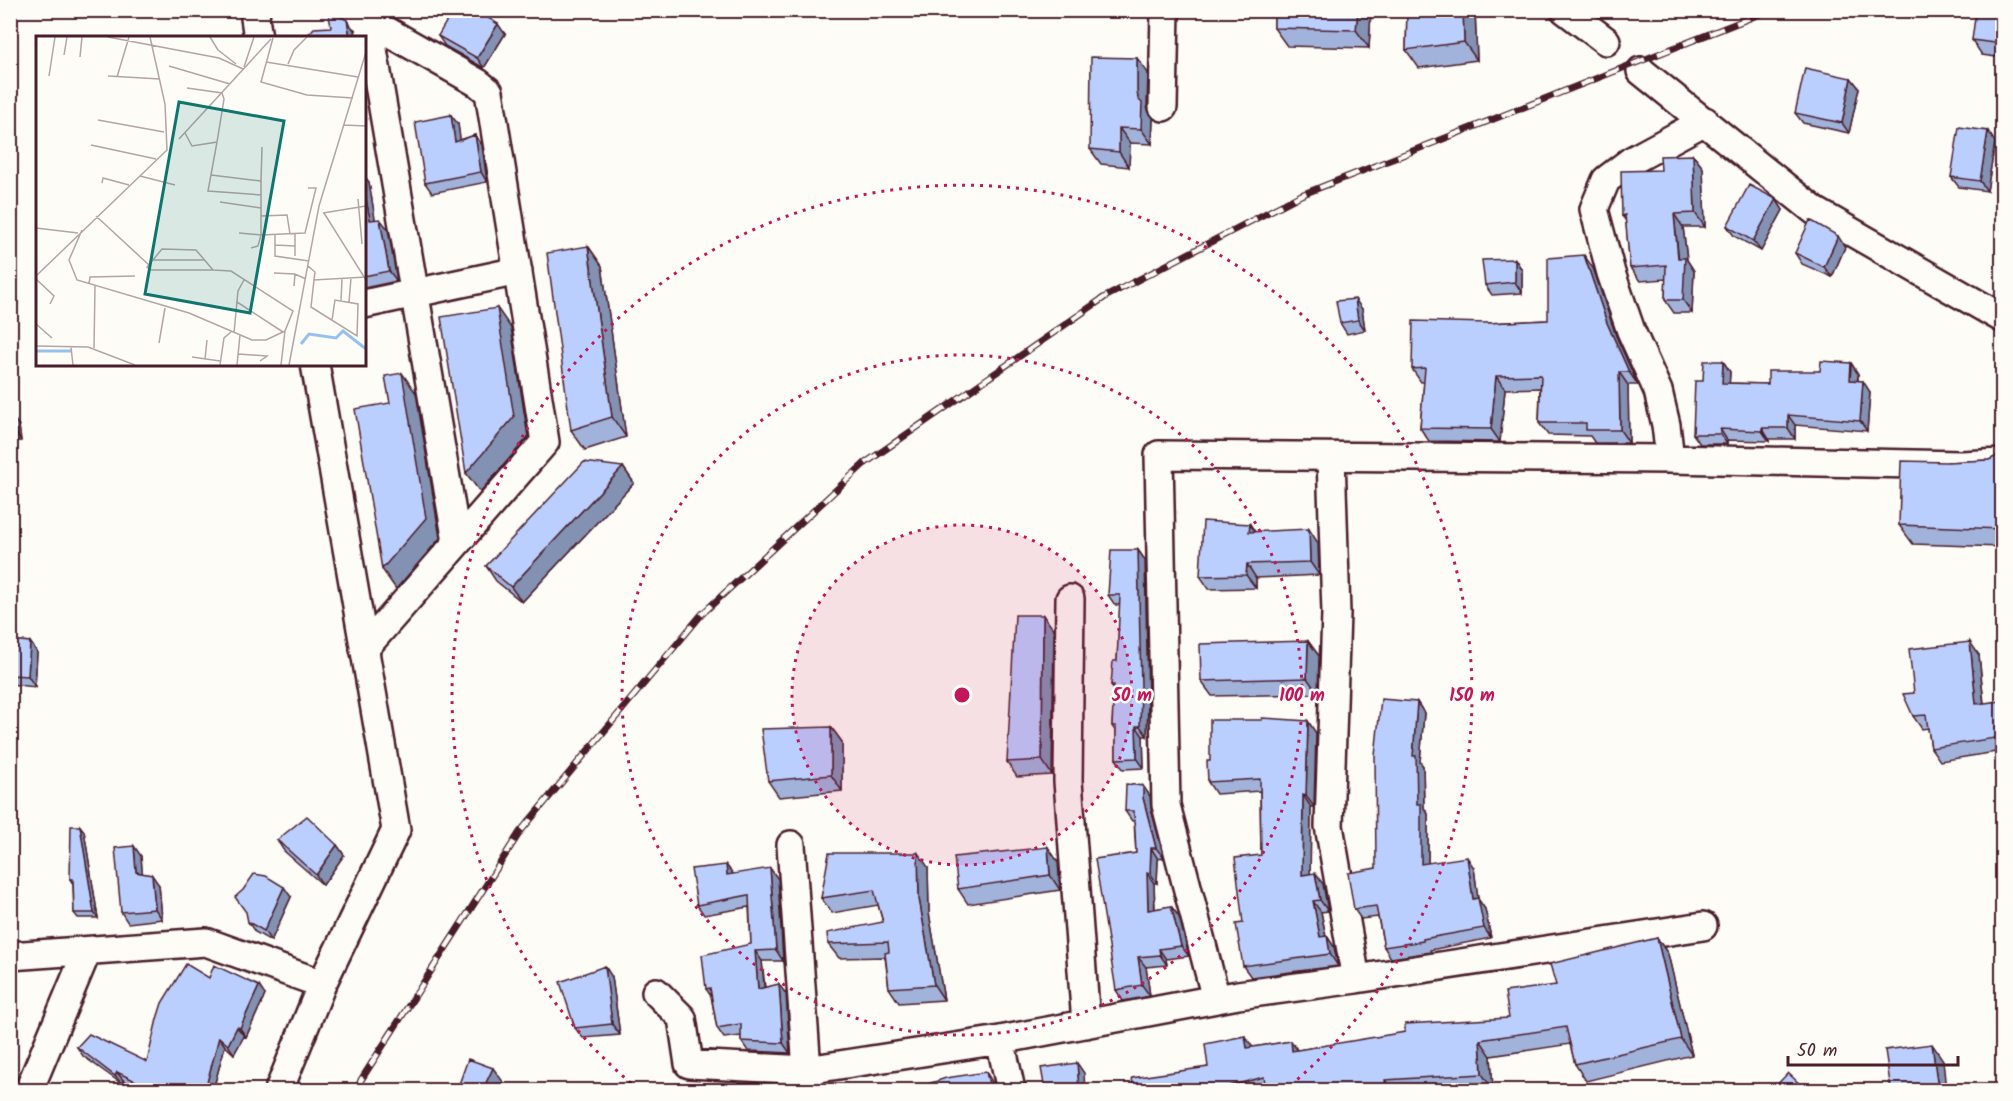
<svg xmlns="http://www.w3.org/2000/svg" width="2013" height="1101" viewBox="0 0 2013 1101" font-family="Kalam,sans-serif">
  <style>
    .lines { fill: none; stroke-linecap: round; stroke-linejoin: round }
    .street-casing { stroke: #4a1f2b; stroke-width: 32 }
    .street { stroke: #fdfcf7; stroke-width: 27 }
    .rail-casing { stroke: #4a1f2b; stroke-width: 7 }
    .rail { stroke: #fdfcf7; stroke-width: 4.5; stroke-dasharray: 14; stroke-linecap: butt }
    .wall { fill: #a1b2db; stroke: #4a1f2b; stroke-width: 1.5 }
    .shaded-wall { fill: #8391b2; stroke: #4a1f2b; stroke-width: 1.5 }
    .building { fill: #bbcfff; stroke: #4a1f2b; stroke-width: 1.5 }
    .ring { fill: none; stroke: #c2185b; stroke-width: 3; stroke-dasharray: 3 6 }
    .inset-river { fill: none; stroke: #96c1ef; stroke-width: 3 }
    .inset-road { fill: none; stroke: #b5a4a5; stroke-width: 1.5 }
    .view { fill: #0f766e; fill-opacity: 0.15; stroke: #0f766e; stroke-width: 3 }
    .inset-edge { fill: none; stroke: #4a1f2b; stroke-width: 3 }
    .centre { fill: #c2185b; stroke: #fdfcf7; stroke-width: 3 }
    .ring-label { font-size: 18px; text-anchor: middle; font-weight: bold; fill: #c2185b; stroke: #fdfcf7; stroke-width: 5; stroke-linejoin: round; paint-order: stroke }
  </style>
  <rect width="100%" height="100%" fill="#fdfcf7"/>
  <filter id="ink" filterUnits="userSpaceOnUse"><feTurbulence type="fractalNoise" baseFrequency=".0167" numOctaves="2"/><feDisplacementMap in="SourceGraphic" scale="12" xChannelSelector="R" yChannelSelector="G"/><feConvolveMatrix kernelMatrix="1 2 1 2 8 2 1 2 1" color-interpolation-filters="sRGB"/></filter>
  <g filter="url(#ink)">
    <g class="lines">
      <!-- street casing -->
      <g class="street-casing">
        <path id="street" d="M256 10 255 18 258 38
          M350 10 478 83 489 92 545 442 364 649
          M1565 10 1606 41
          M368 20 457 542
          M1641 71 1815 211 2002 318
          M1163 107 1165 10
          M1705 121 1631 161 1606 180 1594 209 1611 273 1631 331 1658 391 1666 425 1670 459 1961 465 2002 463
          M364 304 518 271
          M1070 599 1068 781 1086 1024
          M791 845 807 1070 1000 1040 1011 1090
          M10 956 206 942 322 984
          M1356 979 1703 926
          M656 992 682 1018 689 1064 807 1070 812 1090
          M1216 999 1166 805 1159 455 1670 459
          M1000 1040 1238 995 1356 979 1329 826 1336 613 1331 457
          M29 1090 87 951
          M279 1090 322 984 396 830 315 364"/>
      </g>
      <!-- street -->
      <use href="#street" class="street"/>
      <!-- rail casing -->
      <g class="rail-casing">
        <path id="rail" d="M357 1090 361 1080 520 832 702 614 864 464 1105 297 1301 195 1770 10"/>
      </g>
      <!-- rail -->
      <use href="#rail" class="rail"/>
    </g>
    <!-- wall -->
    <path class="wall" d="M1274 10H1475L1477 60 1419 68 1406 50 1407 14 1371 12 1369 48 1287 46 1274 28Z
      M2002 10V58L1982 55 1972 40Z
      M505 34 484 68 445 46 438 36Z
      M1148 73 1147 107 1149 113 1153 118 1152 144 1130 143 1129 167 1101 164 1090 149Z
      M1851 78 1859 88 1849 133 1803 123 1795 113Z
      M458 124 460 140 475 135 482 145 487 182 432 193 425 183Z
      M1995 142 1987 191 1959 187 1951 177Z
      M1693 155 1703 168 1705 227H1683L1687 260 1694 271 1692 313H1674L1665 300 1666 279 1640 281 1630 268 1626 221 1622 216 1661 170Z
      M364 176 369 182 375 220 388 229 397 281 364 288Z
      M1776 199 1783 210 1761 251 1734 236 1727 226Z
      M588 246 602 266 626 437 585 450 571 430Z
      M1845 247 1832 277 1802 264 1795 253Z
      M1515 259 1522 270V293L1492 295 1485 285Z
      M1593 268 1616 336 1638 385H1628L1629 443H1595L1590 436 1548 435 1539 423 1540 388 1505 389 1500 442 1429 441 1420 428 1424 382H1421L1412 369 1488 323 1548 320Z
      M1362 309 1365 330 1347 334 1340 323Z
      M1723 361 1730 372 1729 383 1768 384 1851 363 1858 374V381L1870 392 1867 431 1795 425V439H1769V441L1727 440V444H1700L1693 434 1703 381Z
      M10 416H12L19 426 21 441 10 442Z
      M2002 454V547L1913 544 1899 525 1947 462 1989 460Z
      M623 467 634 483 522 602 496 581 486 566Z
      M1255 532 1318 543 1319 575 1256 578V588L1209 589 1200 576Z
      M1138 550 1145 560 1148 698 1147 736H1143L1144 768 1123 769 1116 759V732L1112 726 1114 690 1111 685 1117 661 1120 605H1115L1108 595Z
      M1054 630 1052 775 1017 777 1007 762Z
      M10 640 30 642 37 652 35 687 10 684Z
      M1308 641 1319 656 1318 694 1212 696 1201 681Z
      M1979 655 1984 703 2002 701V751L1940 761 1931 748 1928 728 1922 729 1913 716 1914 693Z
      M1417 702 1424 713 1420 762 1423 766 1424 808 1428 814V863L1474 868 1478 899 1485 909 1491 938 1430 950 1431 952 1391 958 1384 947 1378 917 1361 919 1354 909 1376 868Z
      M831 727 842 742V791L779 797 768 781Z
      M1316 733 1314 807H1311L1310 874 1323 884 1328 911 1321 912 1326 936H1327L1334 947 1338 966 1251 977 1243 966V923L1261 855 1260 791 1216 794 1208 782 1210 761Z
      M1143 786 1150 796 1151 809 1164 858 1158 859 1157 883H1154L1155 909 1171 906 1179 917 1189 956 1166 959 1167 965 1146 967 1150 996 1123 1001 1116 990 1136 853 1134 821H1132L1125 811Z
      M80 826 84 831 98 918H78L74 913 73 884 70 879Z
      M277 840 337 845 344 855 323 885 284 851Z
      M141 856 142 873 159 885 162 919 128 923 121 912Z
      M1058 862 1060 890 968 904 958 889Z
      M726 865 733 874 778 879 783 961H762L765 987 786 994 790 1053 748 1051 741 1041V1036L724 1038 717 1028 711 996 706 989 751 944 749 907 704 915 697 905Z
      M928 867 929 913 944 1000 899 1003 889 988 885 957 839 958 828 944 883 922 878 905 832 913 821 898Z
      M291 897 271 941 255 932 248 922Z
      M1657 938 1668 954 1692 1055 1586 1081 1575 1064 1570 1044 1491 1056 1493 1090H1134L1208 1067 1253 1047 1291 1041 1297 1050 1509 1018Z
      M612 977 620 1035 583 1038 575 1028Z
      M209 978 265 995 246 1037 244 1036 234 1054 225 1046 213 1090H143L123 1080 122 1084 83 1056 77 1047 147 1062Z"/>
    <!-- shaded-wall -->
    <path class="shaded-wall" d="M1358 10H1370L1371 12 1369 48 1356 30Z
      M1463 10H1475L1477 60 1464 42Z
      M347 20 354 30 355 38H350Z
      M498 24 505 34 484 68 477 58Z
      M1137 58 1148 73 1147 107 1149 113 1153 118 1152 144 1141 129 1137 91Z
      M1851 78 1859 88 1849 133 1842 123Z
      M451 115 458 124 462 152 455 142Z
      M1119 128 1130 143 1129 167 1119 152Z
      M1988 131 1995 142 1987 191 1980 181Z
      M475 135 482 145 487 182 481 172Z
      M1693 155 1703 168 1705 227 1695 213Z
      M364 176 369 182 377 231 370 220 364 190Z
      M1776 199 1783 210 1761 251 1753 241Z
      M1674 214 1683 227 1687 260 1694 271 1692 313 1683 300Z
      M380 219 388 229 397 281 389 271Z
      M1838 236 1845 247 1832 277 1824 267Z
      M588 246 602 266 626 437 612 417Z
      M1584 255 1593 268 1616 336 1638 385 1629 372 1607 323Z
      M1515 259 1522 270V293L1515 282Z
      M1355 299 1362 309 1365 330 1358 320Z
      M497 308 511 328 528 437 480 492 466 473Z
      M1723 361 1730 372 1729 393 1722 383Z
      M1851 363 1858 374 1857 391 1850 380Z
      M1619 372 1628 385 1629 443 1620 430Z
      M402 373 416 393 440 538 396 589 382 569Z
      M1496 376 1505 389 1500 442 1491 429Z
      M1863 381 1870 392 1867 431 1860 421Z
      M1788 415 1795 425V439L1788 428Z
      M12 416 19 426 21 441 14 430Z
      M1762 428 1769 439V441L1762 431Z
      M1720 429 1727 440V444L1720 434Z
      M623 467 634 483 522 602 511 587Z
      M1250 524 1259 538 1249 532Z
      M1309 529 1318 543 1319 575 1310 562Z
      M1138 550 1145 560 1148 698 1147 736 1140 726Z
      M1247 564 1256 578V588L1246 575Z
      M1043 615 1054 630 1052 775 1042 760Z
      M1308 641 1319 656 1318 694 1307 678Z
      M30 642 37 652 35 687 28 676Z
      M1970 642 1979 655 1985 717 1976 704Z
      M1417 702 1424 713 1420 762 1423 766 1424 808 1428 814V874L1421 864 1413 756Z
      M1308 721 1316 733 1314 807 1306 796Z
      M1136 726 1143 736 1144 768 1137 758Z
      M831 727 842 742V791L831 775Z
      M1143 786 1150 796 1151 809 1164 858 1156 848 1143 798Z
      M1303 795 1311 807 1310 886 1302 875Z
      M80 826 84 831 98 918 94 913Z
      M337 845 344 855 323 885 316 875Z
      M134 846 141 856 143 882 136 872Z
      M1048 847 1058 862 1060 890 1050 875Z
      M1151 848 1158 859 1157 883 1150 873Z
      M918 853 928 867 929 913 944 1000 934 985 919 899Z
      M1467 857 1474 868 1478 899 1485 909 1491 938 1484 928 1473 899Z
      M726 865 734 875H727Z
      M770 868 778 879 783 961 776 950Z
      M1147 873 1154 883 1155 921 1148 910Z
      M1315 873 1323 884 1328 911 1320 900Z
      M152 875 159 885 162 919 155 909Z
      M284 887 291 897 271 941 264 931Z
      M1313 901 1321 912 1328 948 1320 937Z
      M1171 906 1179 917 1189 956 1181 946Z
      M1327 936 1334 947 1338 966 1330 954Z
      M1657 938 1668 954 1692 1055 1681 1039Z
      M1159 949 1166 959 1167 965 1160 955Z
      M755 951 762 961 765 999 758 989Z
      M1138 957 1146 967 1150 996 1142 985Z
      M605 966 612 977 620 1035 612 1024Z
      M779 984 786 994 790 1053 783 1043Z
      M259 986 265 995 246 1037 240 1028Z
      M237 1027 244 1036 234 1054 228 1045Z
      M1245 1036 1256 1052 1247 1048Z
      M219 1037 225 1046 213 1090H205Z
      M1480 1040 1491 1056 1493 1090 1482 1074Z
      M1291 1041 1302 1057 1292 1051Z
      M1932 1044 1943 1060 1946 1090H1938Z
      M1077 1063 1084 1073 1085 1090H1079Z
      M493 1068 504 1083 501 1090H484L483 1089Z
      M117 1072 123 1080 122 1084 115 1076Z
      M986 1072 993 1083 995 1090H993L989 1084Z
      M1385 1080 1392 1090H1386Z"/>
    <!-- building -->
    <path class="building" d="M328 10 347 20 350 38H305L314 28 331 27Z
      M453 10H476L498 24 477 58 438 36Z
      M1274 10H1358L1356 30 1274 28Z
      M1407 10H1463L1464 42 1406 50Z
      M1976 10H2002V44L1972 40Z
      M1091 57 1137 58V91L1138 99 1142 103 1141 129 1119 128V152L1090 149Z
      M1805 68 1851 78 1842 123 1795 113Z
      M2002 106V121H2000Z
      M451 115 455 142 475 135 481 172 425 183 415 122Z
      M1959 127 1988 131 1980 181 1951 177Z
      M1693 155 1695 213 1674 214 1678 258H1685L1683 300H1665L1666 265 1630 268 1625 215 1622 216 1621 171 1661 170 1660 156Z
      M1749 185 1776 199 1753 241 1727 226Z
      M364 190 370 220 380 219 389 271 364 276Z
      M1810 220 1838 236 1824 267 1795 253Z
      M588 246 612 417 571 430 547 253Z
      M1584 255 1607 323 1629 372H1619L1620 430H1586V423H1539L1541 375 1496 376 1491 429 1420 428 1425 368 1412 369 1413 321 1488 323 1548 320V258Z
      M1515 259V282L1485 285 1482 260Z
      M1355 299 1358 320 1340 323 1336 301Z
      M497 308 514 417 466 473 441 317Z
      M1704 361H1723L1722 383 1768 384V371H1820L1821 361 1851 363 1850 380 1863 381 1860 421 1788 415V428H1762V431L1720 429V434H1693L1695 381H1703Z
      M402 373 426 518 382 569 355 409 390 403 385 376Z
      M10 416H12L14 430 10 431Z
      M2001 454H2002V529L1899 525 1901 461 1947 462 1989 460Z
      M584 462 623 467 511 587 486 566Z
      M1203 521 1250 524 1249 532 1309 529 1310 562 1247 564 1246 575 1200 576Z
      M1111 550H1138L1141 688 1140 726H1136L1137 758 1116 759V726H1112L1114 685H1111L1113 661H1117L1120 595H1108Z
      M1015 615H1043L1042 760 1007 762Z
      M10 640 30 642 28 676 10 675Z
      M1308 641 1307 678 1201 681 1200 644Z
      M1970 642 1976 704 2002 701V746L2001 737 1931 748 1926 715 1913 716 1903 694 1914 693 1909 649Z
      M1381 699 1417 702 1413 756H1416L1417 804H1421V864L1467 857 1473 899 1478 898 1484 928 1423 939V941L1384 947 1376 906 1354 909 1348 873 1376 868 1375 756Z
      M1262 718 1308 721 1306 796 1303 795 1302 875 1315 873 1320 900 1313 901 1320 937 1327 936 1330 954 1243 966 1236 924 1243 923 1235 858 1261 855 1260 779 1208 782 1207 761H1210V720H1262Z
      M831 727V775L768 781 761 729Z
      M1126 784 1143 786V798L1156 848H1151L1150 873H1147L1148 910 1171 906 1181 946 1159 949 1160 955 1138 957 1142 985 1116 990 1095 859 1136 853 1134 811H1125Z
      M307 816 337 845 316 875 277 840Z
      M71 826H80L94 913H74L73 879H70Z
      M134 846 136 872 152 875 155 909 121 912 115 848Z
      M1048 847 1050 875 958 889 954 857Z
      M829 853H918L919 899 934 985 889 988 885 953 889 952 888 942 828 944 827 933 883 922 874 890 821 898Z
      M726 865 727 875 770 868 776 950 755 951 758 989 779 984 783 1043 741 1041V1024L717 1028 710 988 706 989 702 955 751 944 749 895 697 905 691 869Z
      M254 874 266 876 284 887 264 931 248 922 246 912 235 897 243 890Z
      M1657 938 1681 1039 1575 1064 1566 1027 1480 1040 1482 1074 1385 1080 1386 1090H1266L1264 1077 1214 1090H1134L1132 1078 1208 1067 1205 1044 1245 1036 1247 1048 1291 1041 1292 1051 1405 1032V1024L1509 1018 1505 992 1556 985 1550 964Z
      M186 964 209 978 214 965 259 986 240 1028 237 1027 228 1045 219 1037 205 1090H154L117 1072 115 1076 77 1047 89 1034 147 1062 157 1019 162 1003Z
      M605 966 612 1024 575 1028 560 982Z
      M1932 1044 1938 1090H1891L1885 1050Z
      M468 1059 493 1068 483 1089 486 1090H457Z
      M1077 1063 1079 1090H1045L1041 1068Z
      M986 1072 989 1084 993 1090H910L946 1078Z
      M1788 1073 1801 1085 1804 1083 1812 1090H1772Z"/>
  </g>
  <!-- distance rings -->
  <circle cx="962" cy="695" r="170" fill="#c2185b" fill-opacity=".12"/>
  <g class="ring">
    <circle cx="962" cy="695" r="170"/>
    <circle cx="962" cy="695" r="340"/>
    <path d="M638 1089A510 510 0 1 1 1286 1089"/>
  </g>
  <!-- overview -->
  <g transform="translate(36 36)">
    <rect width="330" height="330" fill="#fdfcf7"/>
    <path class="inset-river" d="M265 308 273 298 300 302 307 295 330 313M0 315H35"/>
    <path class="inset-road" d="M72 1 183 22 207 33M174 1 182 14 200 28M237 2 225 46 271 59 317 62M28 19 31 1M44 21 46 1M230 26 322 41M252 28 258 14 271 1M133 30 194 48M208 31 218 1M13 40 19 1M72 40 124 43M81 41 93 1M62 84 128 96M308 89 330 90M149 97 156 110 181 106 188 63 186 57 151 52M143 103 235 3M181 106 172 155 225 159M55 109 120 123M175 139 225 145V180M104 140 139 149M225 145 226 111M66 147 67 142 93 149M322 163 326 208M184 166 225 172M287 177 330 170M288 177 330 244M60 180 113 229M0 192 42 197M46 194 33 224 41 244 153 277 216 304H230L249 295M203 197 225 199V180L251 179 254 198M239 199V220L273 225M239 209 259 210M215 212 222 210 225 199 269 197 280 152H272M259 220V197M117 224H168M272 230 279 236 278 244 330 241M177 234 160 214 126 213 111 231 115 234H177L195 235 257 275 249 295 245 329M238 237 259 238M0 240 131 114 129 68 114 1M0 243 18 260 14 268M278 244 275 271 321 300 322 268 299 264 296 284M53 248 54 241 99 240M258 250 259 238 270 243M305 265 306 243M201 266 247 296M313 266 315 242M0 288 16 302M198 297 202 255 208 244M123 307 129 272M0 310 52 311 99 329M35 311 37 329M58 312 59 250M202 318 231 320 224 325M156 321 184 325M169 323 171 304M184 329 188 302 195 296M201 329 204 299M253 329 283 170 330 16"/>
    <path class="view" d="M143 66 248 85 214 277 109 258Z"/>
    <rect width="330" height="330" class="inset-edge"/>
  </g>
  <circle cx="962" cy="695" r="9" class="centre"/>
  <g class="ring-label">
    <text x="1132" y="701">50 m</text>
    <text x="1302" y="701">100 m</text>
    <text x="1472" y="701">150 m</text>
  </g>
  <!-- margin -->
  <rect width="2013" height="1101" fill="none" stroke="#fdfcf7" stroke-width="36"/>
  <rect x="18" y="18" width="1977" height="1065" fill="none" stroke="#4a1f2b" stroke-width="2" filter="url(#ink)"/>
  <!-- scale -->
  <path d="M1788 1056v9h170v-9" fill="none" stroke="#4a1f2b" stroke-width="3"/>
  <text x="1797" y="1056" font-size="18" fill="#4a1f2b" stroke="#fdfcf7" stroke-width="4.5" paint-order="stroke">50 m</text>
</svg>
